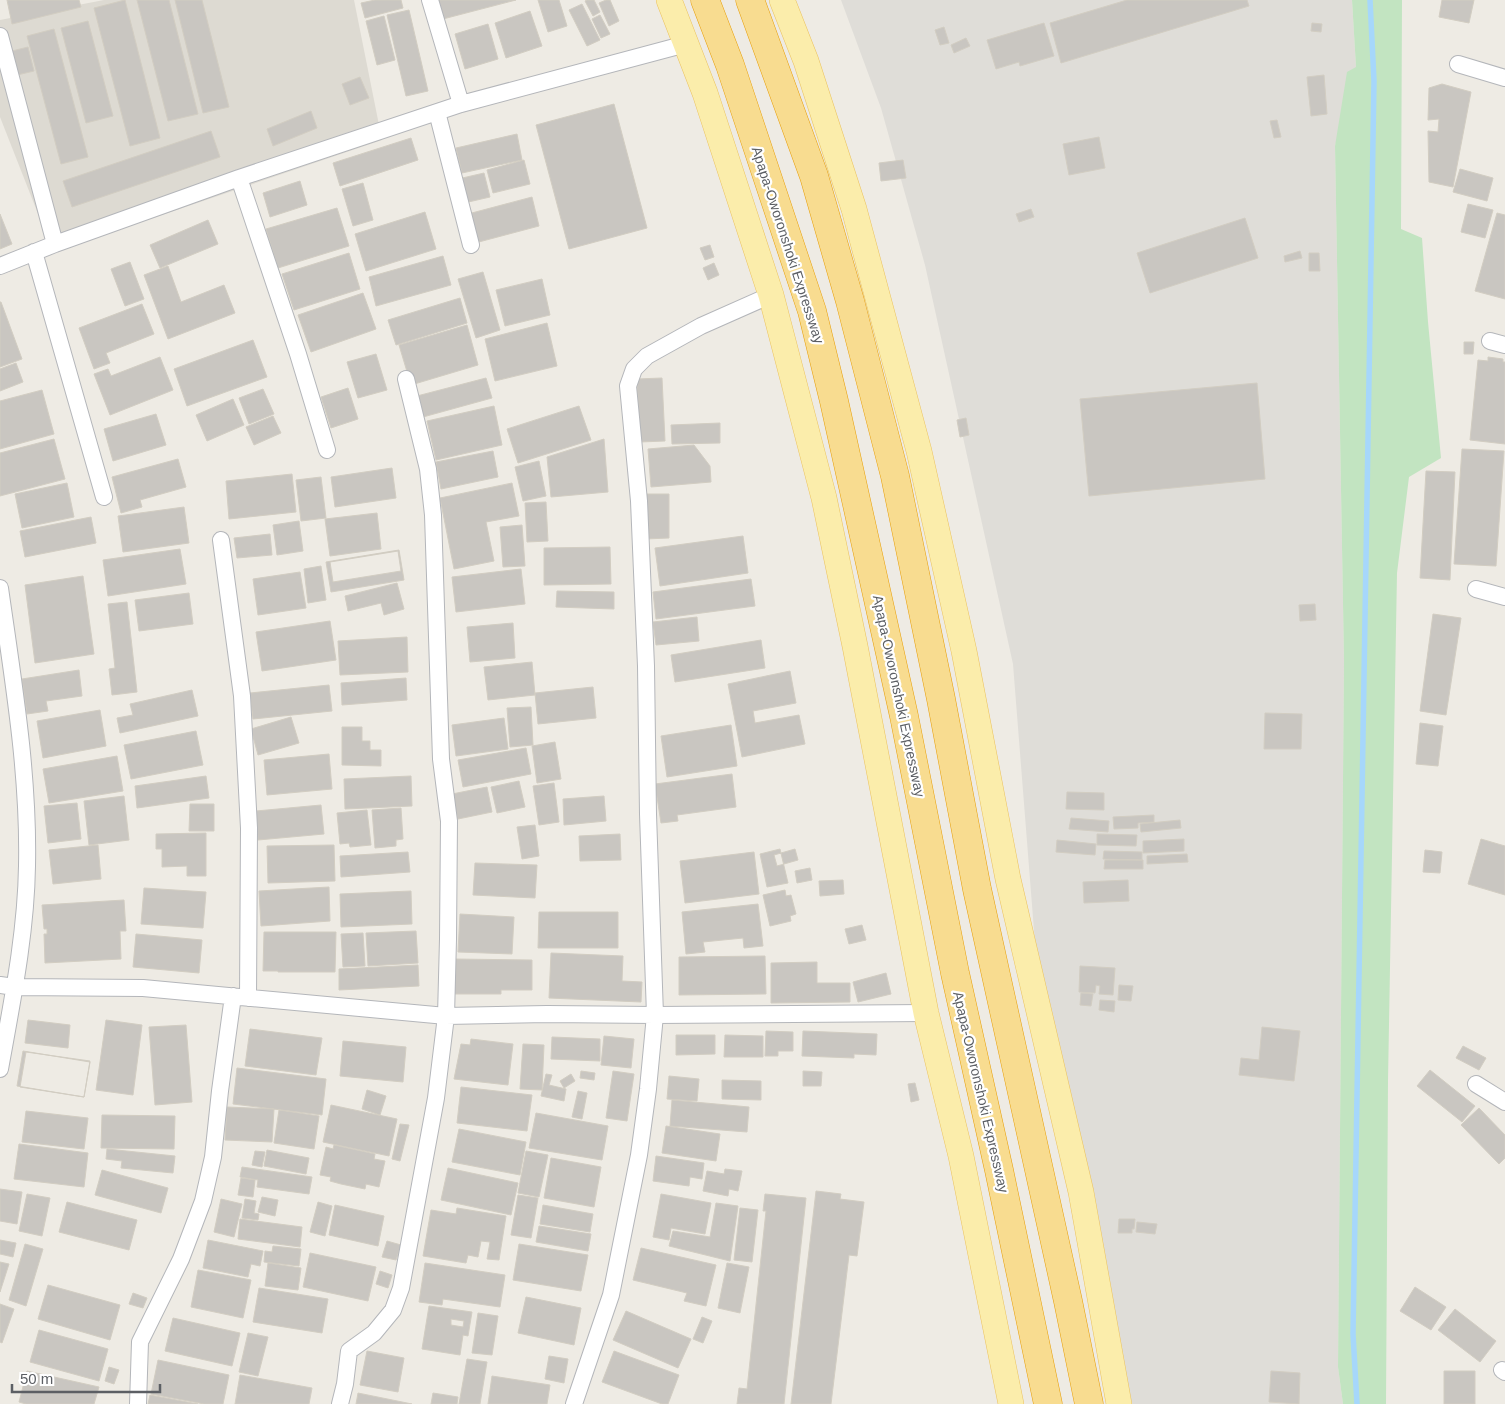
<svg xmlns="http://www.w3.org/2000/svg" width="1505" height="1404" viewBox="0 0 1505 1404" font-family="Helvetica,sans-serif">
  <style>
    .industrial { fill: #dfddd8 }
    .education { fill: #dddad2 }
    .green { fill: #c2e4c1 }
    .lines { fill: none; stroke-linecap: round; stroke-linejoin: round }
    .stream { stroke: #a6d7fb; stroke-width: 5.5 }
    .building { fill: #c9c6c1; stroke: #d2cdc2; fill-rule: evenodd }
    .street-casing { stroke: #b4b6ba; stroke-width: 18 }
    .primary-casing { stroke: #ebc25f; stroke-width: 26 }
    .highway-casing { stroke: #e79f0b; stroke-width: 29 }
    .street { stroke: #fff; stroke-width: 16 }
    .primary { stroke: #fbedab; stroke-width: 25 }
    .highway { stroke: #f8dc90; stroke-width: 28 }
    .labels { text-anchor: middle; stroke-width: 4.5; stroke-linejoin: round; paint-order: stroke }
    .street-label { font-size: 14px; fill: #5c5f64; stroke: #fff }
  </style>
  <rect width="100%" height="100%" fill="#eeebe4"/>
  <!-- industrial -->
  <path class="industrial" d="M841 0H1352L1356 67 1335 146 1344 661 1338 1367 1343 1404H1124L1044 1057 1013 664 925 265 881 108Z"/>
  <!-- education -->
  <path class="education" d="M104 0H354L382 140 53 252 0 117V20Z"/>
  <!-- green -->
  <path class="green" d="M1352 0H1402L1401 229 1422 238 1428 322 1441 458 1409 477 1397 573 1388 1081 1386 1404H1343L1338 1367 1344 661 1335 146 1347 72 1356 67Z"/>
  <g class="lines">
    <!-- stream -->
    <path class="stream" d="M1357 1404 1353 1334 1374 81 1370 0"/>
  </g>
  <!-- building -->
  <path class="building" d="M7 0H79L81 7 12 24Z
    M125 0 160 138 130 146 94 8Z
    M137 0H169L198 114 168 121Z
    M175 0H202L229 107 203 113Z
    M375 0H401L403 8 365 18 361 3Z
    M438 0H516L443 19Z
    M538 0H559L567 26 548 32Z
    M587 0H594L600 12 593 16 585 1Z
    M606 0H610L619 21 609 26 599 3Z
    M1127 0H1247L1249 6 1061 63 1050 23Z
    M1442 0H1474L1469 23 1439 17Z
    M582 4 600 40 587 46 569 10Z
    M409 10 428 91 406 96 387 15Z
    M530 11 542 46 506 58 495 23Z
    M600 15 610 34 601 38 592 19Z
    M384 16 395 60 377 65 366 21Z
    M88 21 113 116 86 123 61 28Z
    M1044 23 1054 56 1020 66 1019 62 996 69 987 40Z
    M1312 23 1322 24 1321 32 1311 31Z
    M488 24 498 59 465 69 455 34Z
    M944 27 949 43 940 45 935 30Z
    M54 29 88 157 61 164 27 36Z
    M966 38 970 46 954 53 951 45Z
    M28 47 34 71 13 76 8 52Z
    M1324 75 1327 114 1311 116 1307 77Z
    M360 77 369 98 350 105 342 84Z
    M1442 84 1471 92 1453 187 1429 182 1428 131 1438 132 1439 119 1428 120 1429 88Z
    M614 104 647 228 569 249 536 125Z
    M311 111 317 128 273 146 267 129Z
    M1277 120 1281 137 1274 138 1270 121Z
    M211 131 220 157 72 207 63 181Z
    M517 134 522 160 462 173 456 148Z
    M1099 137 1105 168 1069 175 1063 144Z
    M411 138 418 160 340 186 333 163Z
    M524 160 530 184 493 193 487 170Z
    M903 160 906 178 881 181 879 163Z
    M1460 169 1493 178 1487 201 1453 192Z
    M484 173 490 197 464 203 458 179Z
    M300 181 307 205 270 217 263 193Z
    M363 183 373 220 353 226 342 189Z
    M532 197 539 226 475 243 468 214Z
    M1468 204 1493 210 1485 238 1461 232Z
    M337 208 349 246 278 268 266 229Z
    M1031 209 1034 217 1019 222 1016 214Z
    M425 212 436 249 366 271 355 234Z
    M1497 213 1505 215V299L1475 291Z
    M0 214 12 244 0 249Z
    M1245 218 1258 258 1150 293 1137 253Z
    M208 220 218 244 160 268 150 245Z
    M710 245 714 257 705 260 700 248Z
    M1300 251 1302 258 1285 262 1284 256Z
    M349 253 360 289 294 310 282 274Z
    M1309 253H1319L1320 271H1309Z
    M443 256 451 285 376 306 369 277Z
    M130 262 144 299 125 306 111 269Z
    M714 263 719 275 708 280 703 268Z
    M168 266 181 302 224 285 235 313 168 339 144 275Z
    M483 272 500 330 476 338 458 279Z
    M542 279 550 315 505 326 496 290Z
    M363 293 376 329 311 352 298 315Z
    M460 298 467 323 396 345 388 320Z
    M0 302H1L22 359 0 367Z
    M142 304 154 334 106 353 110 363 94 369 79 328Z
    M547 323 557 366 495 381 485 339Z
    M467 325 478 365 411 385 399 345Z
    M253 340 267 377 187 406 174 369Z
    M1464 342H1474L1473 354H1464Z
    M376 354 387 390 358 398 347 362Z
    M160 357 173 390 110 415 94 374 108 369 111 376Z
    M1488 357 1503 359V362H1505V444L1470 440 1478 360 1488 361Z
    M16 363 23 382 0 391V369Z
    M486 378 492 398 423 417 417 396Z
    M662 378 665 441 640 442 637 379Z
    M1257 383 1265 479 1089 496 1080 399Z
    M348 388 358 419 331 428 321 397Z
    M263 389 274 414 249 424 239 398Z
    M42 390 54 434 0 449V401Z
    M233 399 244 425 207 441 196 415Z
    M494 406 502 445 436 460 427 421Z
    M579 406 591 440 518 463 507 429Z
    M156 414 166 445 113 461 104 429Z
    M273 416 281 433 254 445 246 427Z
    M966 418 969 435 960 437 957 420Z
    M720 423V443L672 444 671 425Z
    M54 439 65 479 0 496V453Z
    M604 439 608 492 551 497 547 457Z
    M694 445 710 466 711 482 651 487 648 449Z
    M1462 449 1504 451 1496 566 1454 564Z
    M493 451 498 477 441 489 436 462Z
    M178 459 186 487 140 500 142 507 121 513 112 477Z
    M539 461 546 496 523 501 515 467Z
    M392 468 396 498 335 507 331 477Z
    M1426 471 1455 472 1450 580 1420 578Z
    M292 474 296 512 229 519 226 481Z
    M321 477 326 518 301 521 296 480Z
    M67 483 74 517 22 528 15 494Z
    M512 483 519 516 486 522 494 561 454 569 440 498Z
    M644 494H669V538L645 539Z
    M546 502 548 541 527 542 525 503Z
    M184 507 189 543 123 552 118 516Z
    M377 513 381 549 330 556 325 519Z
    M91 517 96 543 25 557 20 531Z
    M299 521 303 551 277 555 273 525Z
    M522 525 525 566 503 567 500 527Z
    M270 534 272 555 237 558 234 538Z
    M743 536 748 573 660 586 655 548Z
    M610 547 611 584 544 585V548Z
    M180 549 186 584 108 596 103 560Z
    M399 550 404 580 331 592 326 562Z
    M398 551 401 571 333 582 330 562Z
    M321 566 326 600 308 603 304 569Z
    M521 569 525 604 456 612 452 577Z
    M300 572 306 608 258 615 253 579Z
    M83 576 94 654 35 663 25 585Z
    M751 579 755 606 656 619 653 592Z
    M397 583 404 609 384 615 381 603 348 611 345 596Z
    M557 591 614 592V609L556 607Z
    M189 593 193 624 139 631 135 600Z
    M127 602 137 692 112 695 109 669 115 668 108 604Z
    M1315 604 1316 620 1300 621 1299 605Z
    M1433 614 1461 618 1446 715 1420 711Z
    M697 617 699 641 656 645 653 622Z
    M330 621 336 660 262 671 256 632Z
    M513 623 515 658 470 662 467 627Z
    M407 637 408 672 340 675 338 641Z
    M761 640 765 668 675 682 671 655Z
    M532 662 535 695 488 700 484 667Z
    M79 670 82 696 46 701 48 711 27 714 22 679Z
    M790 671 796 703 753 711 755 723 799 715 805 744 742 757 728 684Z
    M406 678 407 700 342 705 341 683Z
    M329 685 332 711 253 719 250 693Z
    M593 687 596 718 538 724 535 693Z
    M192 690 198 716 120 733 117 718 133 715 130 704Z
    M531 707 533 745 510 747 507 708Z
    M100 710 106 746 43 758 37 721Z
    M1265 713 1302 714 1301 749H1264Z
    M291 717 299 743 258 755 251 729Z
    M504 718 508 749 456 756 452 725Z
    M1420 723 1443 726 1438 766 1416 764Z
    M731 725 737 766 667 777 661 736Z
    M342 727H362V741H370V750H381V766L342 765Z
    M196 731 203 765 131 779 124 745Z
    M555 742 561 779 537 783 532 746Z
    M526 748 531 774 463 787 458 760Z
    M329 754 332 789 267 795 264 760Z
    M117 756 123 791 49 803 43 769Z
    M732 774 736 807 677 815 678 821 661 823 655 784Z
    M206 776 209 798 137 808 135 786Z
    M411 776 412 806 345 809 344 779Z
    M519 781 525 807 497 813 491 787Z
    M554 783 559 822 539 825 533 786Z
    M487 787 492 812 458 819 452 794Z
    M1067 792 1104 793V810L1066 809Z
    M124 796 129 840 89 845 84 801Z
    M604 796 606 821 564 825 563 799Z
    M77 803 81 839 48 843 44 806Z
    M190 804H214V831H189Z
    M321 805 324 834 258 840 256 811Z
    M401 808 403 839 396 840V846L375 848 372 810Z
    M367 810 371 845 350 847 349 843 340 844 337 813Z
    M1154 815V822L1138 823V828L1114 829 1113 817Z
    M1071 818 1109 821 1108 832 1069 829Z
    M1180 820 1181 828 1141 832 1140 824Z
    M535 825 539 856 522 859 517 827Z
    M206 833V876H187V866L162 867V849H156V834Z
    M620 834 621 860 580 861 579 836Z
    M1097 834 1137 835 1136 846 1097 845Z
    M1184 839V851L1143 853V841Z
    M1481 839 1505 846V895L1468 884Z
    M1057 840 1096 844 1095 855 1056 852Z
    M98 845 101 879 53 884 49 850Z
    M334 845 335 881 268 883 267 846Z
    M780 849 788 883 767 887 760 854Z
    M795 849 798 860 777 866 774 855Z
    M1425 850 1442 852 1440 873 1423 872Z
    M1104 851 1142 852V860L1103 859Z
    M408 852 410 872 341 877 340 856Z
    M754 852 759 894 685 903 680 861Z
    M1187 854 1188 862 1147 864V856Z
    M1105 860H1143V869H1104Z
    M475 863 537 865 535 898 473 895Z
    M810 868 812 880 797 883 795 871Z
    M843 880 844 894 820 896 819 881Z
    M1128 880 1129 901 1084 903 1083 882Z
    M329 887 330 921 261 926 259 891Z
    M144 888 206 892 203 928 141 924Z
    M785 890 786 896 791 895 796 914 790 916 791 921 770 926 763 895Z
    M411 891 412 924 341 927 340 894Z
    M124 900 126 931H120L121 959 45 963 44 934H47V929H44L42 905Z
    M758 904 763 946 744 948 743 938 703 942 705 952 686 954 682 912Z
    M539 912H618V948H538Z
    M460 914 514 917 512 954 458 952Z
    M862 925 866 940 849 944 845 929Z
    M416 931 418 963 368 966 366 933Z
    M264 932H336L335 972H278V971H263Z
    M363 933 365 966 343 967 341 934Z
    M136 934 202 940 199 973 133 967Z
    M551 953 623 956 622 981 642 982 641 1002 549 998Z
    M765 956 766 994 679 995V957Z
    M454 959 532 960V990H501V994H454Z
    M817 962V983H850V1002L771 1003V963Z
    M418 965 419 986 339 990V969Z
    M1080 966 1115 968 1113 995 1099 994 1100 986 1096 985 1095 993 1079 992Z
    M886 973 891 994 858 1002 853 982Z
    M1119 985 1133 986 1131 1001 1118 1000Z
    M1081 993 1093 994 1091 1006 1080 1005Z
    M1100 1000 1115 1001 1114 1012 1099 1010Z
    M28 1020 70 1025 68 1048 25 1043Z
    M106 1020 142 1025 133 1095 96 1090Z
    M186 1025 192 1102 155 1105 149 1027Z
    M1262 1027 1300 1031 1294 1081 1239 1075 1241 1058 1259 1060Z
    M250 1029 322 1038 316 1075 245 1066Z
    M766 1031 793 1032V1051H778V1056H765Z
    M803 1031 877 1034 876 1055 854 1054V1058L802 1056Z
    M676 1035H715V1054L676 1055Z
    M725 1035 763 1036V1057H724Z
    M604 1036 634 1039 631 1068 601 1065Z
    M552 1037 600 1039V1061L551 1059Z
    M471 1039 513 1044 508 1085 454 1079 461 1044 470 1045Z
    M343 1041 406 1047 403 1082 340 1076Z
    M523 1044 544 1045 542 1090 520 1089Z
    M1463 1046 1486 1058 1479 1070 1456 1058Z
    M23 1051 90 1062 84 1097 17 1086Z
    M26 1052 90 1061 84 1097 20 1087Z
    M237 1068 326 1079 322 1115 233 1104Z
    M1430 1070 1475 1106 1462 1122 1417 1086Z
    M581 1071 595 1073 594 1080 580 1078Z
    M613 1071 634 1074 627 1121 606 1118Z
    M803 1071 822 1072 821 1086H803Z
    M546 1074 552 1075 549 1085 566 1089 564 1101 541 1096Z
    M571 1074 575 1081 564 1088 560 1081Z
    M669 1076 699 1079 697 1101 667 1099Z
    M722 1080 761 1081V1100L722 1099Z
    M915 1083 919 1100 911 1102 908 1084Z
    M461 1087 532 1095 527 1131 457 1123Z
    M367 1090 386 1096 380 1115 362 1109Z
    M578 1091 587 1093 582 1119 572 1117Z
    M672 1100 749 1107 747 1132 670 1126Z
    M331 1105 397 1119 389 1156 323 1142Z
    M227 1107 274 1109 272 1142 225 1140Z
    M1479 1108 1505 1135V1158L1499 1164 1461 1125Z
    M279 1110 319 1116 314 1149 274 1143Z
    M26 1111 88 1118 84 1149 22 1142Z
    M536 1113 608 1126 602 1160 529 1148Z
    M102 1115 175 1116 174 1149 101 1148Z
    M400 1124 409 1125 400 1161 392 1159Z
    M666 1126 720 1134 716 1161 662 1153Z
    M459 1129 526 1142 520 1175 452 1162Z
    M19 1144 88 1153 84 1187 14 1179Z
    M334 1145 375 1154 374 1159 385 1161 379 1187 366 1184 365 1189 341 1184 330 1181 331 1177 320 1175 326 1147 333 1149Z
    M107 1149 175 1156 173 1173 121 1168 122 1161 106 1159Z
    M267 1150 309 1158 306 1174 264 1166Z
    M255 1151 265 1152 262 1167 252 1165Z
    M526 1151 548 1155 539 1197 518 1193Z
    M656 1156 704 1163 702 1179 690 1177 689 1186 653 1181Z
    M551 1158 601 1167 594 1207 544 1198Z
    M242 1167 312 1177 309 1194 257 1187 258 1180 240 1177Z
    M448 1168 518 1183 511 1215 441 1200Z
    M725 1169 742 1171 738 1191 729 1189 728 1196 703 1191 707 1171 724 1174Z
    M102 1170 168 1188 161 1213 95 1195Z
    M241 1178 255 1180 253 1197 238 1195Z
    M0 1189 22 1192 17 1224 0 1221Z
    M816 1191 841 1194 840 1199 864 1202 857 1256 849 1255 831 1404H791Z
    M27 1194 50 1198 42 1236 19 1231Z
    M661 1194 711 1203 705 1234 671 1228 669 1240 653 1237Z
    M765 1194 806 1198 784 1404H737L739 1388 747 1389 766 1211H763Z
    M518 1195 538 1198 531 1238 511 1235Z
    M262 1197 278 1200 275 1216 258 1212Z
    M221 1199 242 1204 234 1237 214 1232Z
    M245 1199 256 1201 254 1213 259 1214 258 1220 242 1218Z
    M67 1202 137 1220 129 1250 59 1232Z
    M318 1202 332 1206 325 1236 310 1232Z
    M716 1203 738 1206 730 1261 669 1246 673 1231 710 1237Z
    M335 1205 384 1216 378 1246 329 1235Z
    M543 1205 593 1214 590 1232 540 1224Z
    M457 1208 506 1216 499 1260 487 1259 490 1242 481 1241 478 1257 468 1255 466 1263 423 1256 431 1210 456 1214Z
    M740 1208 758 1210 752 1262 734 1260Z
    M240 1219 302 1227 300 1247 238 1239Z
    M1119 1219H1135L1134 1229H1132V1233H1118Z
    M1137 1222 1157 1224 1155 1234 1136 1232Z
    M539 1226 591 1234 588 1251 536 1242Z
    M0 1240 16 1243 13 1257 0 1254Z
    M208 1240 263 1251 260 1266 251 1264 248 1277 203 1268Z
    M387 1241 401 1245 396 1260 382 1257Z
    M25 1244 43 1249 26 1306 9 1300Z
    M519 1244 588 1255 581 1291 513 1280Z
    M273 1246 301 1249 299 1266 264 1262 265 1251 272 1252Z
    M641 1248 716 1265 706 1306 684 1301 687 1293 633 1280Z
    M310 1253 376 1267 368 1301 303 1287Z
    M0 1262 9 1264 0 1292Z
    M268 1263 301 1268 298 1290 265 1286Z
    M425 1263 505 1275 500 1307 443 1299 442 1305 419 1302Z
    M727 1263 749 1267 740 1313 718 1308Z
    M198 1270 251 1280 243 1318 191 1307Z
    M380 1271 392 1275 388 1288 376 1284Z
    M48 1285 120 1305 110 1340 38 1319Z
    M1415 1287 1446 1307 1431 1330 1400 1311Z
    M259 1288 328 1299 322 1333 253 1322Z
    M133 1293 147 1298 143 1308 129 1304Z
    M526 1297 581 1308 574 1345 518 1333Z
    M0 1304 14 1309 2 1343 0 1342Z
    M429 1306 472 1312 468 1336 463 1335 460 1355 422 1349ZM451 1319 464 1321 463 1327 451 1325Z
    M1455 1309 1496 1341 1480 1362 1438 1330Z
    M626 1311 691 1339 678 1368 613 1340Z
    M478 1313 498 1316 492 1355 472 1353Z
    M702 1317 712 1321 703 1343 693 1339Z
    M173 1318 240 1333 232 1366 165 1351Z
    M39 1330 108 1349 99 1381 30 1362Z
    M248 1333 268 1337 258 1376 239 1372Z
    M367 1351 404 1358 398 1392 360 1385Z
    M614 1351 679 1375 668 1404H662L602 1382Z
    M549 1356 568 1359 564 1383 545 1379Z
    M467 1359 487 1362 480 1404H459Z
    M158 1360 229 1375 223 1404H204L151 1394Z
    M109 1367 119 1370 114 1384 105 1381Z
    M27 1371 99 1387 94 1404H26L19 1402Z
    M1271 1371 1300 1373 1299 1404 1269 1402Z
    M1444 1371H1475V1404H1444Z
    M240 1375 312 1388 309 1404H235Z
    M492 1376 550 1385 547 1404H488Z
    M358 1393 412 1404H356Z
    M433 1393 458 1397 457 1404H431Z
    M150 1395 198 1404H148Z"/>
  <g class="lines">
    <!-- street casing -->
    <g class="street-casing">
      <path id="street" d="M430 0 461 104
        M0 36 55 244
        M1458 64 1505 78
        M437 112 471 245
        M239 178 298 354 327 450
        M34 252 104 497
        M0 266 55 244 239 178 461 104 686 44
        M1490 341 1505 345
        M221 540 242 696 249 828 248 998
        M0 588C13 680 29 773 27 866 26 934 12 1002 0 1069
        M1476 589 1505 597
        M0 985 14 987 143 988 446 1016 547 1014 655 1015 926 1013
        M1476 1084 1505 1102
        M1502 1370 1505 1372
        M138 1404 140 1342 181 1259 203 1201 213 1157 220 1091 233 996
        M340 1404 345 1384 349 1351 374 1333 393 1310 401 1288 436 1098 446 1016 448 939 449 821 441 759 433 515 428 469 406 379
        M574 1404 611 1295 639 1155 648 1089 655 1015 648 814 646 666 639 501 628 386 634 369 647 356 701 326 771 295"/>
    </g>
    <!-- primary casing -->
    <g class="primary-casing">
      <path id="primary" d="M669 0 705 93 771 295 824 498 855 646 926 1013 961 1156 1011 1404
        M782 0 806 61 854 209 919 451 964 651 1008 879 1081 1192 1119 1404"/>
    </g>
    <!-- highway casing -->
    <g class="highway-casing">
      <path id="highway" d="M705 0 730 65 812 311 834 401 904 716 955 973 999 1170 1048 1404
        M750 0 814 176 850 301 895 476 941 699 977 889 1068 1301 1089 1404"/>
    </g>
    <!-- street -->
    <use href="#street" class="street"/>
    <!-- primary -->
    <use href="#primary" class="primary"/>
    <!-- highway -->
    <use href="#highway" class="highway"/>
  </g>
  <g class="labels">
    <!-- street labels -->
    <g class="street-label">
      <text transform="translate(788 245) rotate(72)" y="5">Apapa-Oworonshoki Expressway</text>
      <text transform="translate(899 696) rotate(78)" y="5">Apapa-Oworonshoki Expressway</text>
      <text transform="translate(981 1092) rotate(77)" y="5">Apapa-Oworonshoki Expressway</text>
    </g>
  </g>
  <!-- scale -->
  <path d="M12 1384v8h148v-8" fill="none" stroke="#5c5f64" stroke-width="2.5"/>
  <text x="20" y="1384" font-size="15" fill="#5c5f64" stroke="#ffffff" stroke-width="4" paint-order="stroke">50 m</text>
</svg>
